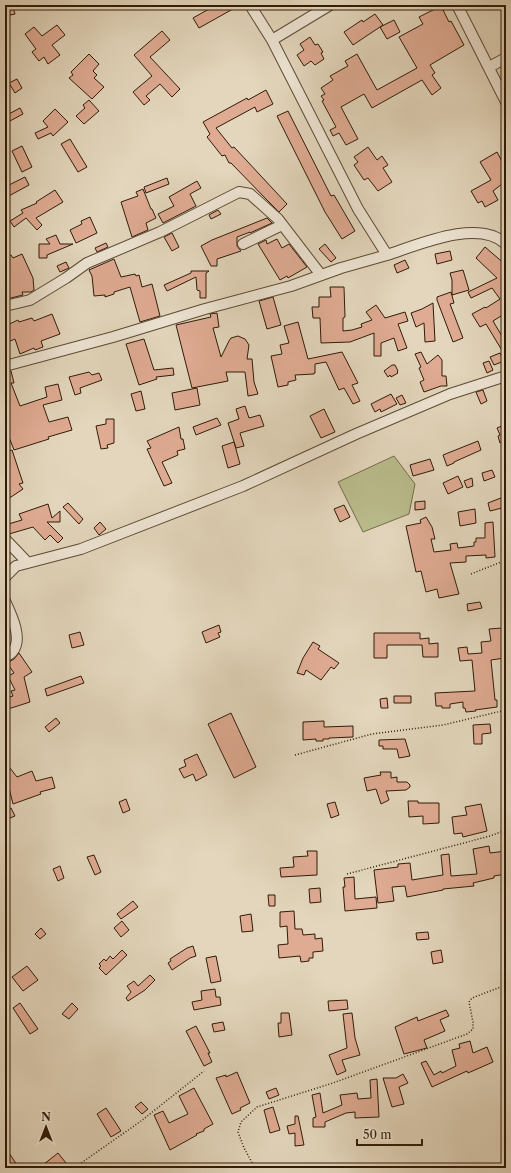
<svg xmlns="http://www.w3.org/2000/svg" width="511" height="1173" viewBox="0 0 511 1173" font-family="'Libre Caslon Text',serif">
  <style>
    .green { fill: #babc8c; stroke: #756c4a }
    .building { fill: #dfab93; stroke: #301b07 }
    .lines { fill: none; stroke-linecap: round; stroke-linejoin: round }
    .minor-casing { stroke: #5d4a34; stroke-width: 12 }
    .path { stroke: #301b07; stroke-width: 1.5; stroke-dasharray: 1 2; stroke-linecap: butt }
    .minor { stroke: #ede4d3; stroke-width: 10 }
  </style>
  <rect width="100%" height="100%" fill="#e3d6bc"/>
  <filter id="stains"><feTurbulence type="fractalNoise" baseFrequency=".005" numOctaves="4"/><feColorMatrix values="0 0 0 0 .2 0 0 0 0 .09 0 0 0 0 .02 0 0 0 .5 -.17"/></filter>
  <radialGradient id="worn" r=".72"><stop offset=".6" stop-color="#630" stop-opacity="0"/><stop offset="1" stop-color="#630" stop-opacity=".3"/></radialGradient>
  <!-- green -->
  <path class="green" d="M394 456 415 484 409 514 363 532 338 482Z"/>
  <!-- building -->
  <path class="building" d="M216 5H240L199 28 193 18Z
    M441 6 449 22 451 21 464 45 430 65 435 73 432 75 441 88 432 95 422 80 372 108 364 94 341 107 358 139 346 145 339 133 333 136 330 130 336 127 322 101 324 100 321 96 325 94 321 88 333 80 330 76 348 66 345 61 357 54 377 90 417 68 399 37 423 24 419 17Z
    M13 7 15 14 5 16V9Z
    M375 14 383 25 353 45 344 32 362 20 363 22Z
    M394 20 400 32 387 39 380 27Z
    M57 25 65 35 52 45 60 55 48 64 44 57 39 61 32 52 36 49 25 34 34 27 42 36Z
    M162 31 170 40 150 57 180 89 172 97 160 84 146 96 150 100 144 105 133 92 152 76 134 55Z
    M310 37 315 45 318 44 323 52 321 53 324 59 315 65 311 61 304 66 297 55 304 50 300 44Z
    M89 54 99 64 93 71 97 75 94 78 104 87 92 99 69 78 73 75 71 72Z
    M17 79 22 88 15 93 9 83Z
    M266 90 273 104 257 112 255 107 216 128 232 148 234 147 287 204 279 212 266 199 231 163H229L225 155 222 156 207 137 210 134 203 122 247 98 248 100Z
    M89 100 99 111 84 124 76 116 85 108 83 105Z
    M20 108 23 114 8 122 5 116Z
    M55 109 68 122 53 136 51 133 38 139 35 133 48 127 43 121Z
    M288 111 331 196 334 195 355 231 342 239 325 212 277 116Z
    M70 139 87 167 78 172 61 144Z
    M22 146 32 167 22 172 12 151Z
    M368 147 377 160 382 156 388 165 383 168 392 182 378 191 368 178 364 180 354 165 358 162 354 157Z
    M497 152 506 169V181L493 191 498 200 485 207 482 201 478 203 471 191 491 180 480 162Z
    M25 177 29 185 5 198V187Z
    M167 178 169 184 146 193 144 187Z
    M197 181 201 188 190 194 196 206 163 223 158 214 174 206 169 197Z
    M143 189 151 209H152L156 218 146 223 148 230 132 237 121 202 138 196 136 192Z
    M55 190 63 202 36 218 42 225 37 230 26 218 14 227 10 221 23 213 21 210 37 203 36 202Z
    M218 210 221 214 211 219 209 215Z
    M90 217 97 233 76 243 70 230 82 224 81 221Z
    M267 218 272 223 250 233V232L237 237V246L241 251 217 259V266H211L201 246 212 240Z
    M172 233 179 247 172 251 164 237Z
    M56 235 60 244H73L47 255V258H39V244H50L46 239Z
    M277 239 282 248 289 244 307 267 288 278 287 276 280 280 258 244 266 240 267 244Z
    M106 243 108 247 97 252 95 248Z
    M325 244 336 258 331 262 319 249Z
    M485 247 506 265V313L493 321 506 343V357L486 324 480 327 472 314 485 307 486 308 500 299 492 288 471 298 468 292 497 278 476 258Z
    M450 251 452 260 437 264 435 254Z
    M22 254 33 278 34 290 31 292H22L23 295 7 299 5 293V257L11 255 13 258Z
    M114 259 121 277 135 274 136 276 139 275 142 287 152 284 160 316 140 322 130 287 114 292V294L105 297V295L94 296 92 276 89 270Z
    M405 260 409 268 397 273 394 265Z
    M66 262 69 268 60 272 57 266Z
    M463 270 469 290 452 295V280L450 273Z
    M191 271H209L206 273V298H200V291L197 290 196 277 167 291 164 285 191 273Z
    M330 287H344L345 317 343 318V331L352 330 362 327 361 324 372 320 366 312 376 305 385 318 405 312 408 321 398 324 407 348 398 351 394 338 381 343V356H374V333L350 342 321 343 320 318H313L312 307H319V297H331Z
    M451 292 454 303 450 304 463 338 453 342 437 300V297Z
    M273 297 281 325 267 329 259 301Z
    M433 303 435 341 425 342 424 323 416 327 411 313 422 309Z
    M217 313 219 327 213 328 221 357 229 341 231 338 238 336 245 339 249 345 247 359H252L254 382 258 394 248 396 245 372H226L228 381 192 388 176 325 211 317 210 314Z
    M52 314 60 334 41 341 43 347 35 350 34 348 20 354 15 339 8 342 5 334V326L18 320 19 322 32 318 34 321Z
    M298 322 308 359 342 352 358 383 352 385 360 401 353 404 344 388 339 390 326 362 315 364V373H314V374L295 375 296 380 288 382V385L278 387 271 356 282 354 280 345 289 343 284 326Z
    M144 339 154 370 173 368 174 375 156 377 157 379 139 385 126 344Z
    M421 352 427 364 438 355 442 360V376H446L447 386H441L424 392 420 382 424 380 419 368 421 367 415 354Z
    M500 353 504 361 494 365 490 357Z
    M489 361 493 370 487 373 483 363Z
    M392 365H395L398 371 397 372 398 373 391 377 390 375 388 377 384 371Z
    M11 371 14 383H11L20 406 47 397 45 387 58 384 62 400 43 405 49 422 68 417 72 430 48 437 49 439 14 450 5 427V372Z
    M89 372 92 375 99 373 102 380 80 388 81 393 75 395 69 377Z
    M197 388 200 405 175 410 172 393Z
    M483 390 487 401 481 404 476 392Z
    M141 391 145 409 136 411 131 394Z
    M391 394 397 404 381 412 380 409 375 412 371 404Z
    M402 395 406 403 400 405 396 398Z
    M245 406 249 418 260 415 264 426 240 433 244 446 236 448 228 423 239 419 236 409Z
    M324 409 335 432 321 438 310 416Z
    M217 418 221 425 196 435 193 427Z
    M106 419H114V443L107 445 108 448 101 449 96 426 106 424Z
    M504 425 506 429V448L503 442 500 443 498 436 500 435 497 428Z
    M179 427 181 439H183L185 449 177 451 178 455 162 462 172 483 164 486 147 449 151 448 147 441Z
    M478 441 481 450 454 462V463L447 466 443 455Z
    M234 442 240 464 228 468 222 446Z
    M12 450 23 483 19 484 23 489 5 501V452Z
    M430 459 434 470 413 476 410 465Z
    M492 470 495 477 484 481 482 473Z
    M458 476 463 487 448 494 443 483Z
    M472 478 473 486 467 488 464 481Z
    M506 496V507L490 511 488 503Z
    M425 501V509L415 510V502Z
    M68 503 83 519 79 524 63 507Z
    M48 504 52 518 60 511V522H47L63 538 58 543 50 535 45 540 33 527 9 534 7 533 5 525 22 520 19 514Z
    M344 505 350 517 340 522 334 509Z
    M475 509 476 523 460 526 458 512Z
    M426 517 432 527 435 539H431L434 552 451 550 450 544 457 543 458 548 474 546V542H476V538H485V523L493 522 495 557 486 558V555L466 556V562L450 563 459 594 439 598 437 589 426 592 421 571 416 572 406 526 421 523 420 520Z
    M100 522 106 529 99 535 94 528Z
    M480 602 482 608 468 611 467 604Z
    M219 625 221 632 218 633 220 637 206 643 202 632Z
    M502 628 505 658 491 660 495 700H497V707L475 710 476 711 466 712 465 708H463V702L450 704V708H442V706H436L435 693 475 691 472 660 460 661 458 648 467 647 468 654 482 653 481 642 491 641 489 629Z
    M80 632 84 645 72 648 69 635Z
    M374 633H420V639L429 638V644L438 643V657H423L422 645H387V658H374Z
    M313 642 320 646 318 649 339 663 334 669 331 667 321 680 306 670 304 675 297 673 303 658Z
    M19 653 32 672 24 677 30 702 5 710V698L13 696 11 691 15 690 8 676 14 673 7 663 14 659Z
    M81 676 84 683 47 696 45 689Z
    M394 696H411V703H394Z
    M387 698 388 708H381L380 699Z
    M231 713 256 767 234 778 208 724Z
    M56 718 60 723 49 732 45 727Z
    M324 721V727L353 726V737L329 738V739H323V741H316V739L303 740V722Z
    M490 724 491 733 482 734V744H474L473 725Z
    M405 739 410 756 399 758 397 749H383V746H379V740Z
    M197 754 207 775 196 781 193 774 184 778 179 769 186 766 184 760Z
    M10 768 17 777 32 771 36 781 52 777 55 788 40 792 41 794 13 804 7 780 5 782V772Z
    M380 772H391V778L397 777V782H407L410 785V787L406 790 386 791 389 800 381 804 376 789 367 791 364 778 381 775Z
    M126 799 130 810 123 813 119 802Z
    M408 801H418V803H439V823L423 824V816L409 817Z
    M335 802 339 815 331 818 327 804Z
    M481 804 487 831 463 837 462 833 454 834 452 817 467 815 465 807Z
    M11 808 15 816 5 820V811Z
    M489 846 490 853 506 851V874L494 876V878L473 883 474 886 443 889V890L407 897 405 886 392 887 394 901 378 903 374 870 398 867V864L410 863 412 880 443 875 441 855 449 854 451 876 477 874 473 849Z
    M307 851H317V875L281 877 280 868 294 867 293 857 308 856Z
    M94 855 101 872 95 875 87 857Z
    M60 866 64 878 58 881 53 869Z
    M354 877 355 899 376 897 377 908 345 911 343 887H345L344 878Z
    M320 888 321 902 310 903 309 889Z
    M268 895H275V906H269Z
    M133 901 138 907 121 919 117 914Z
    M294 911 295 929H302L303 935 315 934V939L322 938 323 951 313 952V958H309V961L301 962 300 956 279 958 278 945 288 944 287 926 280 927V912Z
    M251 914 253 931 242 932 240 916Z
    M122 921 129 930 121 937 114 928Z
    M41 928 46 934 40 939 35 934Z
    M428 932 429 939 417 940 416 933Z
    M193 946 196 956 190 958 172 970 168 963 171 961 170 959 187 948Z
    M122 950 127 955 106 975 99 968 101 966 99 964 104 959 106 961 110 956 113 959Z
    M441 950 443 962 433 964 431 952Z
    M216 956 221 981 211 983 206 958Z
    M27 966 38 980 23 991 12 977Z
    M150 975 155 980 145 990 128 1001 126 998 131 992 127 986 134 981 138 986Z
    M215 989 216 997H220L221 1005 194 1010 192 1002 202 1000 201 991Z
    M347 1000 348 1009 329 1011 328 1001Z
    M20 1003 38 1029 30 1034 13 1008Z
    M72 1003 78 1009 69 1019 62 1014Z
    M446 1010 449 1016 440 1020 445 1031 424 1040 427 1048 404 1054 395 1027 417 1017 418 1021Z
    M281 1013H289L292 1035 279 1037 278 1023H281Z
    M352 1013 355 1038 360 1055 342 1060 346 1071 337 1075 329 1055 347 1048 343 1014Z
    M223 1022 225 1030 214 1032 212 1024Z
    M196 1026 210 1053H208L212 1062 204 1066 186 1031Z
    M470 1041 473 1053 487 1047 493 1062 468 1073 467 1071 432 1087 421 1063 426 1061 434 1075 441 1071 442 1073 456 1066 452 1050 460 1048 459 1044Z
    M237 1072 250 1103 240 1108 241 1110 232 1114 216 1078 226 1075V1077Z
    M403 1074 408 1083 399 1087 404 1104 392 1107 383 1078H396Z
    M377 1079 379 1117 355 1118V1112L346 1113 325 1122V1127H313V1118L316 1117 312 1095 320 1093 323 1113 342 1105 340 1095 357 1093 358 1099 371 1098 370 1080Z
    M194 1088 213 1124 204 1129V1131L196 1134 197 1135 170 1150 154 1115 163 1111 169 1123 188 1114 179 1096Z
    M276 1088 279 1095 269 1099 266 1092Z
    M141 1102 148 1109 142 1114 135 1107Z
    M273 1107 280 1130 270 1133 264 1110Z
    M106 1108 121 1131 111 1137 97 1114Z
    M295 1116H298L304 1145 295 1146V1133L289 1134 287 1126 295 1124Z
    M5 1147 19 1168H5Z
    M58 1153 70 1168H59L56 1164 51 1168H39Z"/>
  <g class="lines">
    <!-- minor casing -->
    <g class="minor-casing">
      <path id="minor" d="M250 5 272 40 358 209 387 255C418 245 478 218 506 244
        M457 5 506 102
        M272 40 330 5
        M489 67 506 58
        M243 244 282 225
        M5 306 30 300 66 278 87 263 160 232 239 192 250 194 278 219 321 275
        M5 366 113 337 205 309 291 286 341 268 387 255
        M5 539 28 563
        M5 577 16 566 81 549 243 486 356 434 450 394 506 376
        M5 601C11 614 23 638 13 651 11 654 7 656 5 657"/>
    </g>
    <!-- path -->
    <path class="path" d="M471 574 506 560
      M295 755 372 734 443 725 506 710
      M347 874 490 836 506 830
      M74 1168 141 1121 204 1071
      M255 1168 244 1148 238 1132 241 1122 257 1107 333 1083 467 1034 473 1029V1022L469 1002 472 998 506 985"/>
    <!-- minor -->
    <use href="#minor" class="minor"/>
  </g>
  <!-- margin -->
  <rect width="511" height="1173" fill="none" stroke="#e3d6bc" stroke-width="20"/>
  <rect x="6" y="6" width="499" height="1161" fill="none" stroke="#301b07" stroke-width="2"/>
  <rect x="10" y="10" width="491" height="1153" fill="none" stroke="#301b07"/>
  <!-- north arrow -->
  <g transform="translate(46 1127)" stroke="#ede4d3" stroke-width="3" paint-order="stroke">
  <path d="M0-3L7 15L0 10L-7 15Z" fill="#301b07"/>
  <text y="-6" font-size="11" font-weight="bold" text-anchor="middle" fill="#301b07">N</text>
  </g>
  <!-- scale -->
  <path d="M357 1139v6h65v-6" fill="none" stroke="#301b07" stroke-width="2"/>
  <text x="363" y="1139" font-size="12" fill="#301b07" stroke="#ede4d3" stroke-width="3" paint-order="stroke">50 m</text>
  <rect width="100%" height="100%" filter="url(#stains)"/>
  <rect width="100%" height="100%" fill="url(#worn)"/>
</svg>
